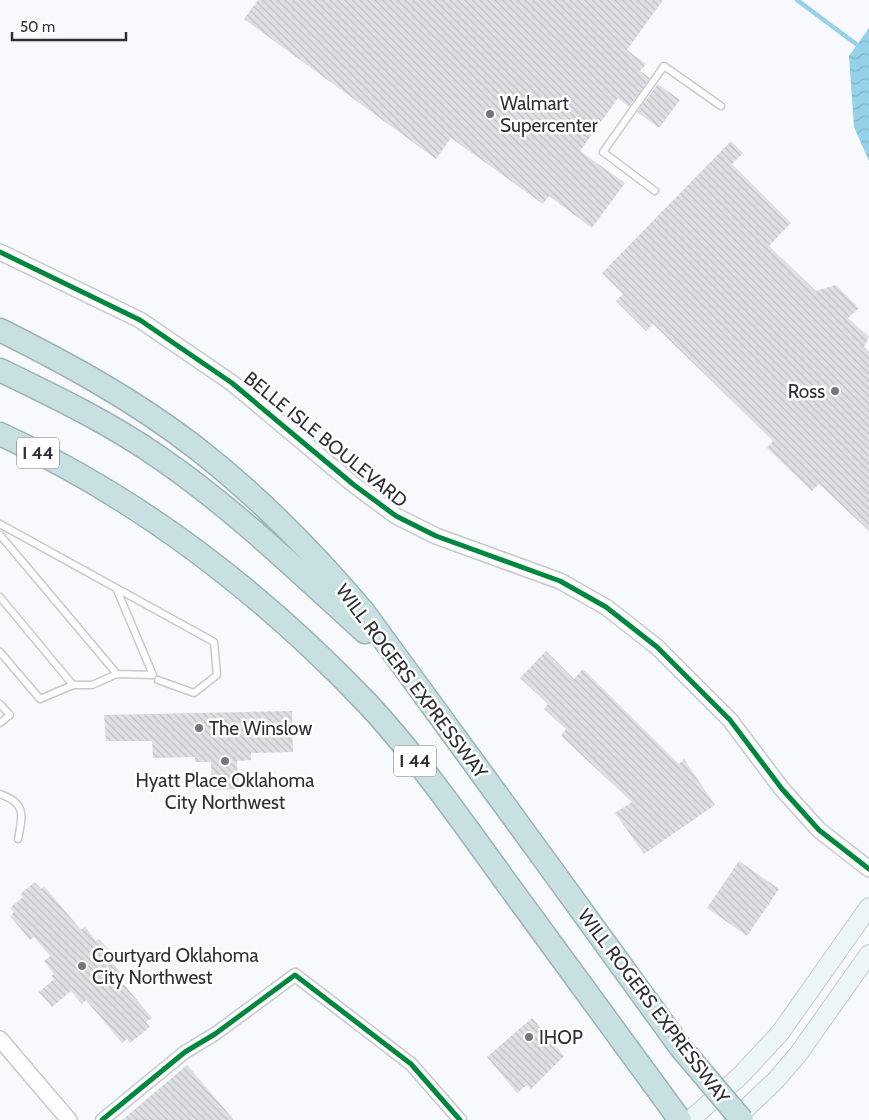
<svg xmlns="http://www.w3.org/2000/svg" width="869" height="1120" viewBox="0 0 869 1120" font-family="Cabin,sans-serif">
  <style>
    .water { fill: url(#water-waves) }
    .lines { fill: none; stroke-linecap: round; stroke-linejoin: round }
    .stream { stroke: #95d2e9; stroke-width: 4.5 }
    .building { fill: url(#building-back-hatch) }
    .service-casing { stroke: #c8c9cd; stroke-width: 9 }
    .minor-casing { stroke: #c8c9cd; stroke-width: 15 }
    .tertiary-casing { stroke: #c8c9cd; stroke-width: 18 }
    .secondary-casing { stroke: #c8c9cd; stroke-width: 20 }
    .motorway-casing { stroke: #9bb4b9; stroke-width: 25 }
    .service { stroke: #fefeff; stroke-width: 6 }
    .minor { stroke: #fefeff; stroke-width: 12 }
    .tertiary { stroke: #fefeff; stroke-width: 15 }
    .secondary { stroke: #edf5f6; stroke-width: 18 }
    .motorway { stroke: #c8e0e2; stroke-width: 22 }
    .motorway-bridge-casing { stroke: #9bb4b9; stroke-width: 25; stroke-linecap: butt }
    .motorway-bridge { stroke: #c8e0e2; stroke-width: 22 }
    .cycleway-casing { stroke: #fff; stroke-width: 8 }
    .cycleway { stroke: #00873e; stroke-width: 5 }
    .poi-dot { fill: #76767a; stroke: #fff; stroke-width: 2 }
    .labels { text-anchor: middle; stroke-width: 5; stroke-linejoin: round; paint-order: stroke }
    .shield { fill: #fff; stroke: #6e6e71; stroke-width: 1 }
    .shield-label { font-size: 18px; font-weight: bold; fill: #303034 }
    .poi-label { font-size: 19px; fill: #303034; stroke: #fff; text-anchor: start }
    .street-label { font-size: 19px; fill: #303034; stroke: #fff }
  </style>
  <defs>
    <pattern id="water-waves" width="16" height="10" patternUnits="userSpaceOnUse" patternTransform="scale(1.25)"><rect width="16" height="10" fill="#95d2e9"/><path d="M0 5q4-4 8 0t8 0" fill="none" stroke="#81b5c8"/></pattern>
    <pattern id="building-back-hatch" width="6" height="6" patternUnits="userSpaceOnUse" patternTransform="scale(1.25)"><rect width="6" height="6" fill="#dfe0e4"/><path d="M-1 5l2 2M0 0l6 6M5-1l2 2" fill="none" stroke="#c0c0c4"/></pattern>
  </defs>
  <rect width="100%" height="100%" fill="#f8f9fd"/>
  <!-- water -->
  <path class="water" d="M869 28V161L854 127 849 56Z"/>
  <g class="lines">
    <!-- stream -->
    <path class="stream" d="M797 0 860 47"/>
  </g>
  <!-- building -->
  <path class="building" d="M258 0H663L627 50 646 64 640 71 650 78 629 107 618 98 580 151 625 183 592 228 549 196 543 204 451 138 436 159 244 19Z
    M658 84 680 100 659 128 637 112Z
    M731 141 743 153 732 164 791 223 769 246 816 291 836 285 859 308 848 318 869 337 864 347 869 352V531L819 484 812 491 767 448 773 441 653 324 646 331 616 301 623 294 602 273Z
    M546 651 574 679 583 669 679 764 684 759 715 805 644 854 615 813 632 802 561 736 566 729 544 709 548 704 520 678Z
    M292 711 293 752 251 753V760L237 761 239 789 212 790 211 762H195V757L153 758 152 741H106L104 715Z
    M739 861 779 889 747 936 707 908Z
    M35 882 41 889 44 886 81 930 85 927 96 941 99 939 113 955 109 958 120 972 116 975 152 1018 146 1022 150 1027 130 1043 127 1039 122 1043 86 1000 82 1004 71 991 52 1007 39 992 54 979 51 976 54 974 44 961 50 956 34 937 30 940 10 916 14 912 10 908 23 897 20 894Z
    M532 1018 564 1056 531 1089 527 1085 517 1093 487 1057Z
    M187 1065 234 1120H122Z"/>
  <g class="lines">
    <!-- service casing -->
    <g class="service-casing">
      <path id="service" d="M655 191 603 152 664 66 721 106
        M0 524 214 642 217 675 194 693 158 680
        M0 535 117 674 92 685H73L40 699 0 652
        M0 597 73 685
        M117 674 153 675 117 590
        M0 704 10 715 0 723
        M0 794C26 803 23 815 18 839"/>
    </g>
    <!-- minor casing -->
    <g class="minor-casing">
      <path id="minor" d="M102 1120 185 1052 215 1034 295 975 411 1064 460 1120"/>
    </g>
    <!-- tertiary casing -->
    <g class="tertiary-casing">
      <path id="tertiary" d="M0 252 140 320 232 383 354 485 396 516 436 536 560 581 606 607 657 647 730 720 782 789 819 830 869 869
        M0 1039 69 1120"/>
    </g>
    <!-- secondary casing -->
    <g class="secondary-casing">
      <path id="secondary" d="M690 1120 740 1076 780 1033 869 907
        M734 1120 776 1080 799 1053 869 954"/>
    </g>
    <!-- motorway casing -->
    <g class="motorway-casing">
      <path id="motorway" d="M0 330C68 364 134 400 195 447 257 495 312 551 363 611L552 870
        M0 370C56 397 112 424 163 460 235 510 299 572 365 632
        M0 434C139 498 262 593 367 703 418 758 462 821 506 882 564 961 622 1041 680 1120"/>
    </g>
    <!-- service -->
    <use href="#service" class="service"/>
    <!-- minor -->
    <use href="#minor" class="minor"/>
    <!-- tertiary -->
    <use href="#tertiary" class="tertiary"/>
    <!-- secondary -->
    <use href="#secondary" class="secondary"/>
    <!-- motorway -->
    <use href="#motorway" class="motorway"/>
    <!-- motorway-bridge casing -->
    <g class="motorway-bridge-casing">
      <path id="motorway-bridge" d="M552 870 681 1048 742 1120"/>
    </g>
    <!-- motorway-bridge -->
    <use href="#motorway-bridge" class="motorway-bridge"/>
    <!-- cycleway casing -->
    <g class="cycleway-casing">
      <path id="cycleway" d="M0 252 140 320 232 383 354 485 396 516 436 536 560 581 606 607 657 647 730 720 782 789 819 830 869 869
        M102 1120 185 1052 215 1034 295 975 411 1064 460 1120"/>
    </g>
    <!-- cycleway -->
    <use href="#cycleway" class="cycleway"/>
  </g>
  <!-- markers -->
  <g class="poi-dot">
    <circle cx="490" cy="114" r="5"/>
    <circle cx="835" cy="391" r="5"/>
    <circle cx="199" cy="728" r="5"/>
    <circle cx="225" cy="761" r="5"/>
    <circle cx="82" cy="966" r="5"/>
    <circle cx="529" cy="1037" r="5"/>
  </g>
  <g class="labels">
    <!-- shield labels -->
    <g class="shield">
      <rect x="17" y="437.5" width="42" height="31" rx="4"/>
      <rect x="394" y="745.5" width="42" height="31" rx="4"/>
    </g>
    <g class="shield-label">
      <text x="38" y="459">I 44</text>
      <text x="415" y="767">I 44</text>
    </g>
    <!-- poi labels -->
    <g class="poi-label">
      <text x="500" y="110">Walmart<tspan x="500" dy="22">Supercenter</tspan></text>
      <text x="825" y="398" text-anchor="end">Ross</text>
      <text x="209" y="735">The Winslow</text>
      <text x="225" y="787" text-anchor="middle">Hyatt Place Oklahoma<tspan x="225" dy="22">City Northwest</tspan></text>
      <text x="92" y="962">Courtyard Oklahoma<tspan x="92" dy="22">City Northwest</tspan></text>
      <text x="539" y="1044">IHOP</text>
    </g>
    <!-- street labels -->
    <g class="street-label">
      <text transform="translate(326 439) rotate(39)" y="7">BELLE ISLE BOULEVARD</text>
      <text transform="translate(412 681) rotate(53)" y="7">WILL ROGERS EXPRESSWAY</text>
      <text transform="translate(654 1006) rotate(53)" y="7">WILL ROGERS EXPRESSWAY</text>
    </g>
  </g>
  <!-- scale -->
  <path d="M12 32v8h114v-8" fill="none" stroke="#303034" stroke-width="2.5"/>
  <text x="20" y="32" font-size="15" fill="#303034" stroke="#ffffff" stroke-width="4" paint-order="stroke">50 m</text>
</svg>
